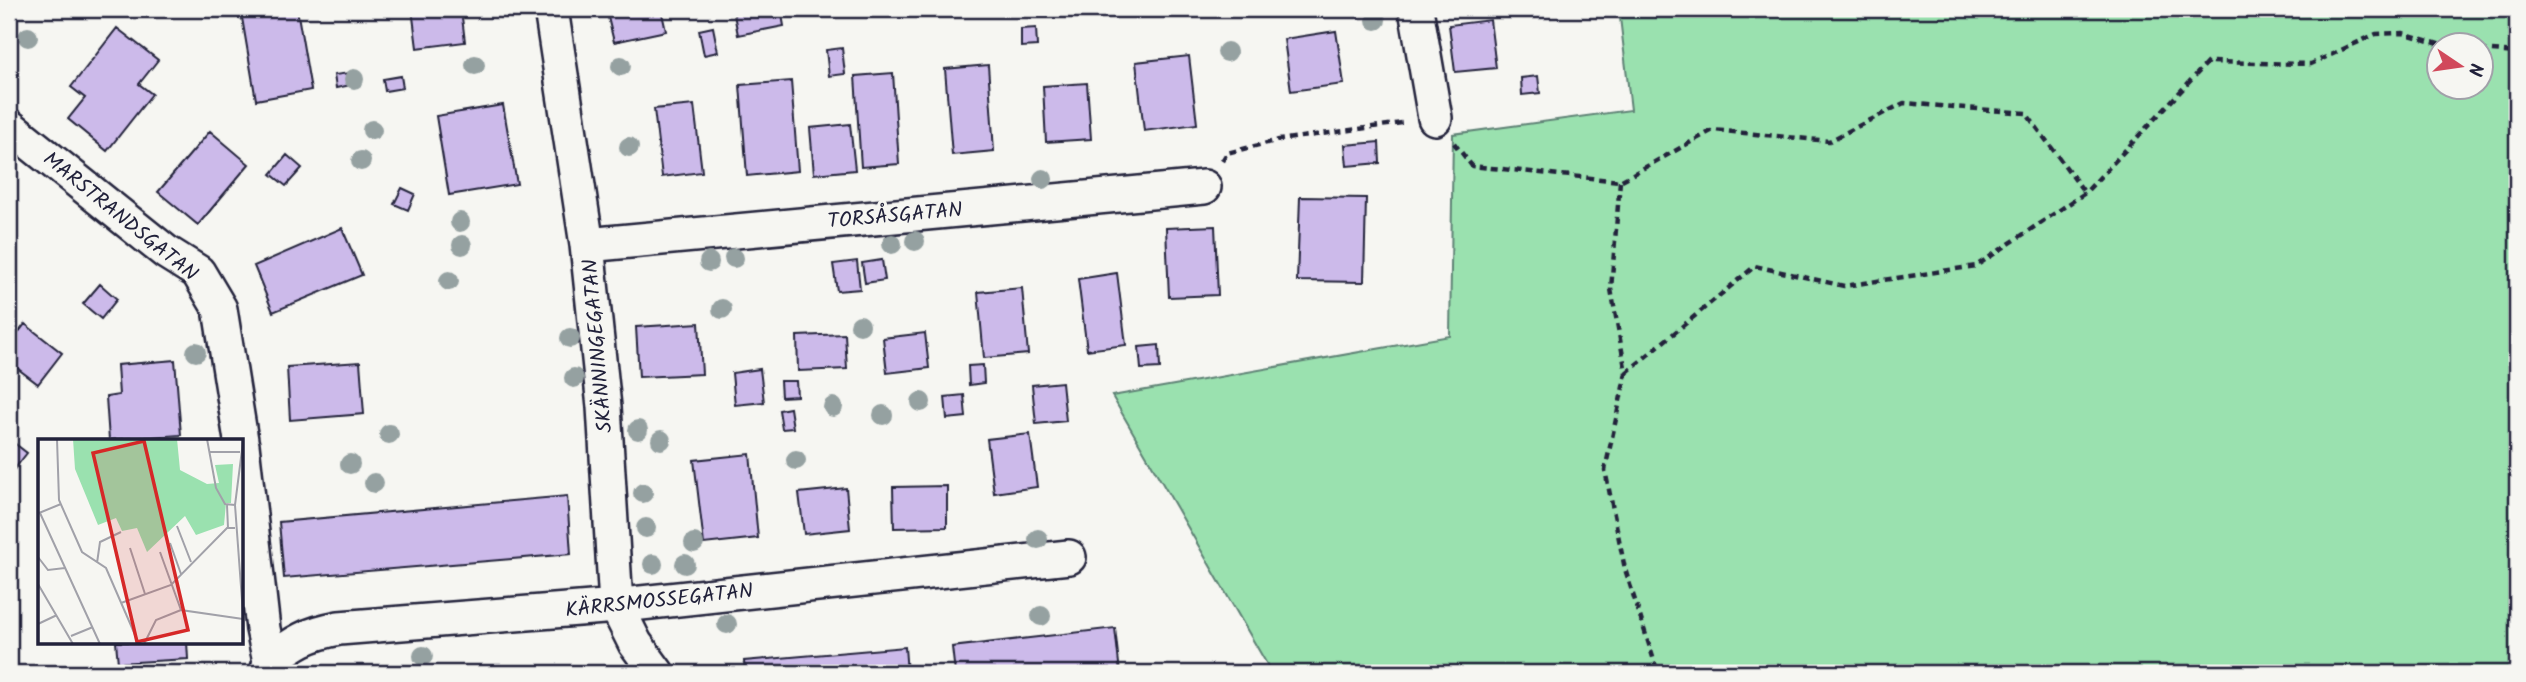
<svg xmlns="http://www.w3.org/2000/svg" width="2526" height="682" viewBox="0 0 2526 682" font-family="Kalam,sans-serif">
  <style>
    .green { fill: #9ae1af; stroke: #5e8275; stroke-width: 2; fill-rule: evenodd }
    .building { fill: #ccbaea; stroke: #22223b; stroke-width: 2 }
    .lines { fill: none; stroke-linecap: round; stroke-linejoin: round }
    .street-casing { stroke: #22223b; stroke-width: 38 }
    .path { stroke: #22223b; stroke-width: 4.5; stroke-dasharray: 7 5; stroke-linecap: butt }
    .street { stroke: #f6f6f2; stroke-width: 33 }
    .tree { fill: #95a1a1 }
    .labels { text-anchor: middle; stroke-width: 6; stroke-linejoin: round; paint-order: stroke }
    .street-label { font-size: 21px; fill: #22223b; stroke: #f6f6f2 }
    .inset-road { fill: none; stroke: #a1a1a9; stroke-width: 2 }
    .view { fill: #d62828; fill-opacity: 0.15; stroke: #d62828; stroke-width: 3.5 }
    .inset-edge { fill: none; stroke: #22223b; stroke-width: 3.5 }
  </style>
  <rect width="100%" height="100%" fill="#f6f6f2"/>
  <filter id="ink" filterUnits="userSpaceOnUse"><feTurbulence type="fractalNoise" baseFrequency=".0143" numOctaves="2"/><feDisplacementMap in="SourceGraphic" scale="14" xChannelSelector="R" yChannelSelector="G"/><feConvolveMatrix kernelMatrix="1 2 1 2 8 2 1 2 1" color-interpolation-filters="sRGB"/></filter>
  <g filter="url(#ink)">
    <!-- green -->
    <path class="green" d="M1619 9H2517V673H1272L1112 396 1450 336 1453 134 1631 110ZM2438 46H2480V88H2438Z"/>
    <!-- building -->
    <path class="building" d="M260 9H297L311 90 256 100 241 12Z
      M412 9H461L465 42 417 48Z
      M606 9H661L666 31 614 42Z
      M733 9H781L784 26 738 35Z
      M1490 20 1496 68 1455 72 1449 25Z
      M713 27 718 52 704 55 699 30Z
      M117 28 158 60 139 84 152 94 107 151 68 119 85 98 71 87Z
      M1036 28 1037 46 1021 47V29Z
      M1336 31 1344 84 1291 91 1284 39Z
      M842 48 845 74 829 76 826 50Z
      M1189 56 1197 124 1144 131 1136 62Z
      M988 65 994 151 952 155 945 69Z
      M349 73 351 85 336 88 334 75Z
      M893 73 899 164 861 167 855 76Z
      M401 76 403 88 385 91 383 79Z
      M1538 76 1540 93 1522 95 1521 78Z
      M791 81 798 171 747 176 740 85Z
      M1087 83 1091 139 1046 142 1043 86Z
      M503 105 517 184 449 195 436 116Z
      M694 105 702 172 662 177 654 109Z
      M850 124 855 170 814 174 810 128Z
      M210 131 249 164 198 225 158 192Z
      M1379 142 1380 163 1347 166 1345 145Z
      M287 155 302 168 286 186 271 174Z
      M402 188 415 194 408 210 394 204Z
      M1300 197 1366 198 1364 282 1297 281Z
      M1215 226 1218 295 1169 297 1166 228Z
      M342 228 362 275 273 312 254 266Z
      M882 260 885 280 865 283 862 263Z
      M857 261 860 289 837 291 833 264Z
      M1117 273 1126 345 1087 350 1078 279Z
      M100 284 117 299 101 319 83 304Z
      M1022 288 1028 354 984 358 978 292Z
      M699 323 702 374 639 377 636 327Z
      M25 324 62 353 38 384 9 362V345Z
      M925 333 929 368 887 373 883 338Z
      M845 334 847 369 798 371 797 336Z
      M1159 345 1160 368 1141 369 1139 347Z
      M175 360 181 435 109 440 106 397 119 395 117 365Z
      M360 362 364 414 290 420 287 367Z
      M983 365 984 383 969 385 968 366Z
      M760 369 764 402 735 405 732 373Z
      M780 381H796L797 396 781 397Z
      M1062 382 1066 421 1036 424 1032 385Z
      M964 395 966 417 947 419 945 397Z
      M790 408 793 428 782 429 779 410Z
      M1030 434 1037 487 994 493 987 439Z
      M9 439 27 453 9 476Z
      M750 454 758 538 704 544 694 460Z
      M947 486V527L894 528 893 487Z
      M846 488 850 529 804 534 799 493Z
      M567 496 571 554 284 578 279 522Z
      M1115 628 1120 673H955L952 647Z
      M116 642H187L188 659 118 663Z
      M905 647 907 673H745L744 661Z"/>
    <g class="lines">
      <!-- street casing -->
      <g class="street-casing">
        <path id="street" d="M551 9 587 245 604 407 616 605 635 643 657 673
          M1416 9 1435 118
          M9 126 166 252 198 272 220 309 241 440
          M587 245 1204 187
          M242 445 263 629 270 661
          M267 673 270 661C295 642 307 634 339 628L604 607 1069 557"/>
      </g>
      <!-- path -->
      <path class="path" d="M2480 50 2517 53
        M1454 143 1472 166 1620 181 1713 130 1829 141 1904 103 2026 113 2085 193
        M1222 161 1227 153 1279 140 1402 123
        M1620 181 1611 289 1626 373 1605 470 1625 569 1658 673
        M1626 373 1755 266 1844 286 1976 266 2085 193 2208 62 2311 64 2376 34 2403 33 2445 46"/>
      <!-- street -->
      <use href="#street" class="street"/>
    </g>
    <!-- trees -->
    <g class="tree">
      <circle cx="1376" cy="20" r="10"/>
      <circle cx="28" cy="37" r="10"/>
      <circle cx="1227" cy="52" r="10"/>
      <circle cx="475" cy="65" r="10"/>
      <circle cx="621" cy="66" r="10"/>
      <circle cx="354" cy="79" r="10"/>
      <circle cx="372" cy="130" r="10"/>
      <circle cx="629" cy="147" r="10"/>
      <circle cx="361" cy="161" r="10"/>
      <circle cx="1043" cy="179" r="10"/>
      <circle cx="460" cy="222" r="10"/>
      <circle cx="915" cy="241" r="10"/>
      <circle cx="892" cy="244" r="10"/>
      <circle cx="462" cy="245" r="10"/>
      <circle cx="734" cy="258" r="10"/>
      <circle cx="709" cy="262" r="10"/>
      <circle cx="449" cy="281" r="10"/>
      <circle cx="722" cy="309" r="10"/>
      <circle cx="860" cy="325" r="10"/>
      <circle cx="570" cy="338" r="10"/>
      <circle cx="196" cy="352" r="10"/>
      <circle cx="574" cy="378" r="10"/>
      <circle cx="921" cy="402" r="10"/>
      <circle cx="833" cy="407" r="10"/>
      <circle cx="883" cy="415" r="10"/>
      <circle cx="638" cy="430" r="10"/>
      <circle cx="389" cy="434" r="10"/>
      <circle cx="661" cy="440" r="10"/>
      <circle cx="796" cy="460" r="10"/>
      <circle cx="350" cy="464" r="10"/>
      <circle cx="374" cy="483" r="10"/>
      <circle cx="643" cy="493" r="10"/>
      <circle cx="646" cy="528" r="10"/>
      <circle cx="1038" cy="539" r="10"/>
      <circle cx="694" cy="543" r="10"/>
      <circle cx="653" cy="564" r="10"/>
      <circle cx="685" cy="564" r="10"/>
      <circle cx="1041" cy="616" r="10"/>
      <circle cx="727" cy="624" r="10"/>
      <circle cx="423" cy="656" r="10"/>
    </g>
  </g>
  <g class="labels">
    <!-- street labels -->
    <g class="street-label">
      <text transform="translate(895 215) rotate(-5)" y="7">TORSÅSGATAN</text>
      <text transform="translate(121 216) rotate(39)" y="7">MARSTRANDSGATAN</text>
      <text transform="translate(597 346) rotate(-95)" y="7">SKÄNNINGEGATAN</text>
      <text transform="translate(659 600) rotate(-6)" y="7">KÄRRSMOSSEGATAN</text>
    </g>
  </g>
  <!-- overview -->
  <g transform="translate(38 439)">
    <rect width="205" height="205" fill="#f6f6f2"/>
    <path d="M35 0H139L142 31 169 45 181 44 177 26 195 25 193 64H188L186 86 158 96 147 77 109 113 99 89 84 92 78 79 60 86 37 30Z" fill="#9ae1af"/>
    <path class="inset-road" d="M19 0 21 61 44 113 68 129 101 205M169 0 178 49 187 65 197 66M205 3 197 66 205 175M172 13H202M189 66 190 89M1 74 23 65M2 74 62 205M139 87 153 123M132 104 143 135M92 109 107 155M122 113 143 171 205 180M0 118 10 131 27 129M59 124 62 103 83 93M0 145 35 205M83 164 133 146 189 89H197M0 185 19 176M33 197 55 188M106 205 118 181 143 171"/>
    <path class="view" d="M106 2 150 191 99 203 55 14Z"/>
    <rect width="205" height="205" class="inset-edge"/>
  </g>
  <!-- margin -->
  <rect width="2526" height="682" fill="none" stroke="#f6f6f2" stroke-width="35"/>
  <rect x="18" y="18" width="2491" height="647" fill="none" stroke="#22223b" stroke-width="2.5" filter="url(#ink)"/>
  <!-- north arrow -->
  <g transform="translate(2460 66) rotate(103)"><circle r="33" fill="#f6f6f2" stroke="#a1a1a9" stroke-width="2"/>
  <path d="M0-5L12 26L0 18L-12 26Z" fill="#d1495b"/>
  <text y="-10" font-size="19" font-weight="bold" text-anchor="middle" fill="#22223b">N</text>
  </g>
</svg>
